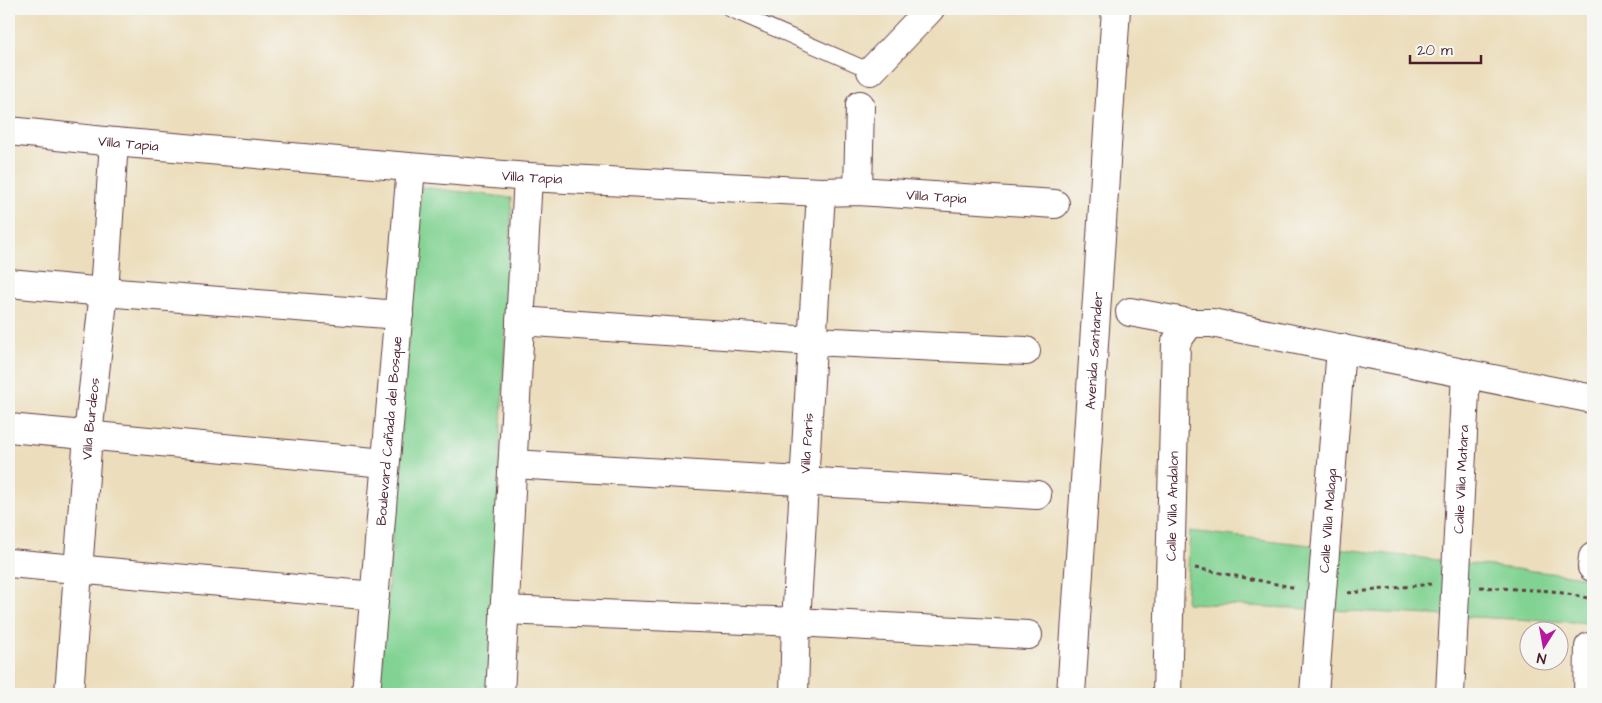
<svg xmlns="http://www.w3.org/2000/svg" width="1602" height="703" viewBox="0 0 1602 703" font-family="'Architects Daughter',sans-serif">
  <style>
    .green { fill: #82d393; stroke: #66795f }
    .lines { fill: none; stroke-linecap: round; stroke-linejoin: round }
    .lane-casing { stroke: #623c41; stroke-width: 16 }
    .street-casing { stroke: #623c41; stroke-width: 30 }
    .path { stroke: #623c41; stroke-width: 3; stroke-dasharray: 4 4; stroke-linecap: butt }
    .lane { stroke: #fff; stroke-width: 14 }
    .street { stroke: #fff; stroke-width: 28 }
    .labels { text-anchor: middle; stroke-width: 4.5; stroke-linejoin: round; paint-order: stroke }
    .street-label { font-size: 14px; fill: #4a1f2b; stroke: #f6f6f2 }
  </style>
  <rect width="100%" height="100%" fill="#f6f6f2"/>
  <filter id="ink" filterUnits="userSpaceOnUse"><feTurbulence type="fractalNoise" baseFrequency=".02" numOctaves="2"/><feDisplacementMap in="SourceGraphic" scale="10" xChannelSelector="R" yChannelSelector="G"/><feConvolveMatrix kernelMatrix="1 2 1 2 8 2 1 2 1" color-interpolation-filters="sRGB"/></filter>
  <filter id="wash" filterUnits="userSpaceOnUse"><feTurbulence type="fractalNoise" baseFrequency=".0096" numOctaves="4" result="noise"/><feDisplacementMap in="SourceGraphic" scale="20" xChannelSelector="R" yChannelSelector="G"/><feGaussianBlur stdDeviation="1.12" result="paint"/><feColorMatrix in="noise" values="0 0 0 0 0 0 0 0 0 0 0 0 0 0 0 0 0 1.4 0 .05"/><feComposite in="paint" operator="in"/></filter>
  <g filter="url(#wash)">
    <rect width="100%" height="100%" fill="#ecdebc"/>
    <!-- green -->
    <path class="green" d="M421 187 512 198 488 694H379Z
      M1190 531 1593 578V623L1186 603Z"/>
  </g>
  <g filter="url(#ink)">
    <g class="lines">
      <!-- lane casing -->
      <g class="lane-casing">
        <path id="lane" d="M729 9 871 71"/>
      </g>
      <!-- street casing -->
      <g class="street-casing">
        <g id="street">
          <path d="M871 71 930 9"/>
          <path id="s1" d="M9 131 114 142 528 177 821 192 858 191 1055 204"/>
          <path d="M858 191 860 105"/>
          <path d="M9 283 104 292 399 315"/>
          <path d="M1130 312 1190 323H1212L1593 399"/>
          <path d="M520 321 812 341 1026 351"/>
          <path d="M9 428 385 463"/>
          <path d="M513 464 1037 495"/>
          <path d="M9 563 375 596"/>
          <path d="M1592 567 1593 557"/>
          <path d="M504 610 796 622 1028 635"/>
          <path id="s2" d="M69 694 88 435 104 292 114 142"/>
          <path id="s3" d="M366 694 411 168"/>
          <path d="M500 694 528 177"/>
          <path id="s4" d="M794 694 796 622 821 192"/>
          <path id="s5" d="M1071 694 1116 9"/>
          <path id="s6" d="M1167 694 1176 342 1190 323"/>
          <path id="s7" d="M1314 694 1341 348"/>
          <path id="s8" d="M1450 694 1466 373"/>
          <path d="M1588 694 1589 647"/>
        </g>
      </g>
      <!-- path -->
      <path class="path" d="M1195 568 1297 588
        M1480 587 1552 591 1593 599
        M1348 593 1431 584"/>
      <!-- lane -->
      <use href="#lane" class="lane"/>
      <!-- street -->
      <use href="#street" class="street"/>
    </g>
  </g>
  <g class="labels">
    <!-- street labels -->
    <g class="street-label">
      <text dy="5" stroke="none"><textPath href="#s1" startOffset="120">Villa Tapia</textPath></text>
      <text dy="5" stroke="none"><textPath href="#s1" startOffset="525">Villa Tapia</textPath></text>
      <text dy="5" stroke="none"><textPath href="#s1" startOffset="930">Villa Tapia</textPath></text>
      <text dy="5" stroke="none"><textPath href="#s5" startOffset="344">Avenida Santander</textPath></text>
      <text dy="5" stroke="none"><textPath href="#s2" startOffset="276">Villa Burdeos</textPath></text>
      <text dy="5" stroke="none"><textPath href="#s3" startOffset="264">Boulevard Cañada del Bosque</textPath></text>
      <text dy="5" stroke="none"><textPath href="#s4" startOffset="251">Villa Paris</textPath></text>
      <text dy="5" stroke="none"><textPath href="#s8" startOffset="215">Calle Villa Matara</textPath></text>
      <text dy="5" stroke="none"><textPath href="#s6" startOffset="188">Calle Villa Andalon</textPath></text>
      <text dy="5" stroke="none"><textPath href="#s7" startOffset="174">Calle Villa Malaga</textPath></text>
    </g>
  </g>
  <!-- margin -->
  <rect width="1602" height="703" fill="none" stroke="#f6f6f2" stroke-width="30"/>
  <!-- north arrow -->
  <g transform="translate(1544 646) rotate(191)"><circle r="24" fill="#f6f6f2" stroke="#b1a0a2"/>
  <path d="M0-4L9 19L0 12L-9 19Z" fill="#b5179e"/>
  <text y="-8" font-size="14" font-weight="bold" text-anchor="middle" fill="#4a1f2b">N</text>
  </g>
  <!-- scale -->
  <path d="M1410 55v8h71v-8" fill="none" stroke="#4a1f2b" stroke-width="2.5"/>
  <text x="1417" y="55" font-size="15" fill="#4a1f2b" stroke="#f6f6f2" stroke-width="4" paint-order="stroke">20 m</text>
</svg>
